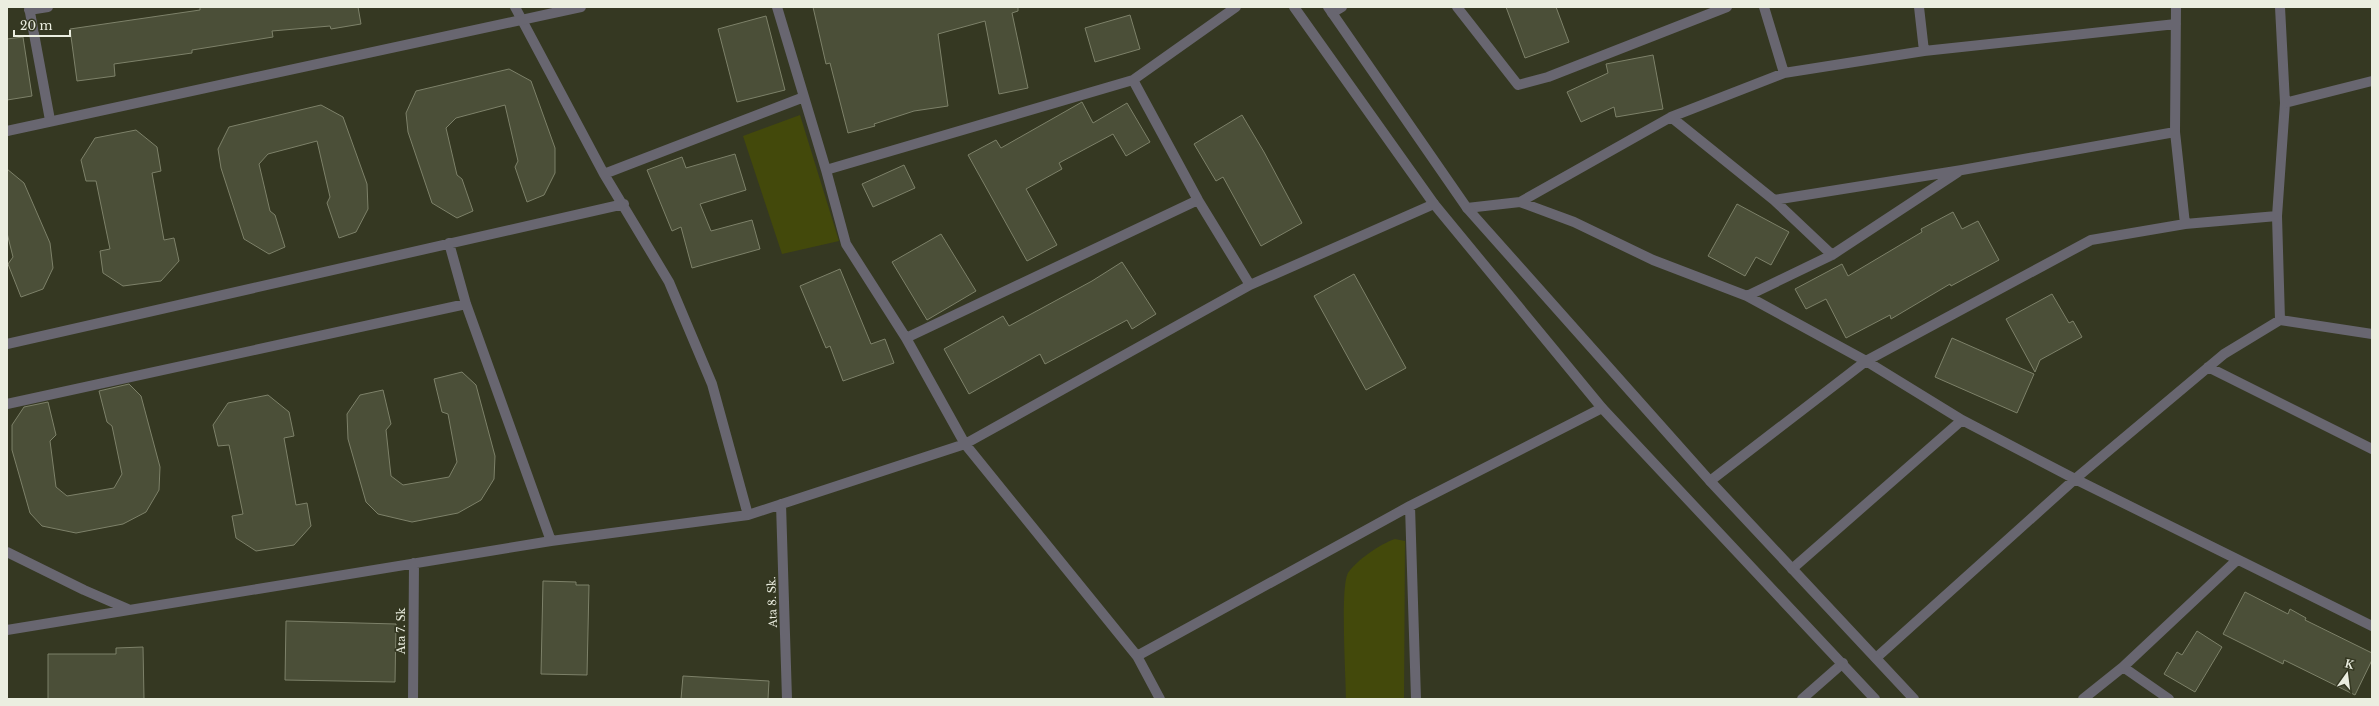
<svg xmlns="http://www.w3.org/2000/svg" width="2379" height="706" viewBox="0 0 2379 706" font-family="'Libre Baskerville',serif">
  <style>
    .green { fill: #43490b }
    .building { fill: #4b4f38; stroke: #7d8169 }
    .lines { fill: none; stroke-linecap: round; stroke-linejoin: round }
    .minor { stroke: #686670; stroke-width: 10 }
    .tertiary { stroke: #686670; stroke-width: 10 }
    .labels { text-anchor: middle; stroke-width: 3.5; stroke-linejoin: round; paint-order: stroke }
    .street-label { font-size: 11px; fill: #ebeee0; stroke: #353822 }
  </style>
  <rect width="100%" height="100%" fill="#353822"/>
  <!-- green -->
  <path class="green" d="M800 115 839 241 782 254 743 136Z
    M1395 539 1405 541 1404 699H1346C1346 677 1340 588 1348 573 1357 560 1380 544 1395 539Z"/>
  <!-- building -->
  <path class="building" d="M200 7H358L361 24 331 29 330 26 272 31 273 37 192 50V53L114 64 115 76 77 81 70 29 200 10Z
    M813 7H1018V11L1012 13 1028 88 999 94 985 21 938 34 948 106 914 111 874 124 875 126 848 133 830 63 826 64Z
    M1506 7H1556L1569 42 1525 58Z
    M1130 15 1140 49 1095 62 1085 28Z
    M766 16 785 90 737 102 718 29Z
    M23 37 32 96 7 100V39Z
    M1653 55 1663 109 1616 117 1614 107 1581 122 1567 92 1608 73 1606 64Z
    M509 69 531 81 555 148V173L544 195 527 202 515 167 518 161 505 105 456 118 446 128 457 175 462 179 473 211 457 218 432 203 408 132 406 113 416 91Z
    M1082 102 1093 123 1127 103 1150 142 1126 156 1113 134 1059 163 1062 169 1026 189 1057 245 1027 261 968 155 996 140 1001 148Z
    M321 105 343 117 367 184 368 209 356 232 339 238 327 203 330 197 317 141 268 154 259 164 270 211 275 215 285 247 269 254 244 239 221 168 218 149 229 127Z
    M1242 115 1264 152 1302 223 1261 246 1223 177 1216 181 1194 144Z
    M136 130 157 147 161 171 152 173 164 240 174 238 179 261 161 281 123 286 103 273 100 251 110 249 96 181H86L81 160 95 138Z
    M735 154 746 190 700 204 711 231 752 220 760 249 692 268 681 227 672 231 647 170 682 157 686 168Z
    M904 165 915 188 873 207 862 184Z
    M7 169 24 183 50 243 53 268 43 289 21 297 8 264 13 257 7 233Z
    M1737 204 1789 232 1771 265 1756 257 1745 276 1708 256Z
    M1953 212 1962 229 1978 221 1999 260 1951 286 1950 284 1891 319 1890 315 1846 338 1826 299 1806 309 1795 289 1842 264 1848 276 1922 232 1921 229Z
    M941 234 976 291 927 320 892 262Z
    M1122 262 1156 314 1132 329 1127 320 1045 364 1040 354 969 394 944 349 1003 316 1009 326 1092 281Z
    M840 269 871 344 885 339 894 363 843 381 830 346 826 348 800 286Z
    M1354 274 1406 368 1366 390 1314 296Z
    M2052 294 2069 323 2073 321 2082 337 2040 360 2035 372 2006 319Z
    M1952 338 2034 374 2017 413 1935 377Z
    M462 372 476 385 495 456 494 479 481 500 458 513 412 522 378 514 366 502 348 439 347 414 360 395 383 390 391 424 386 430 391 476 403 485 449 477 457 462 448 414 442 412 434 379Z
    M129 384 141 396 160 467 159 490 146 512 123 524 76 533 42 526 30 513 12 450V425L24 407 48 402 56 435 50 441 56 487 67 496 114 488 122 474 112 426 107 422 99 391Z
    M268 395 289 412 294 436 284 438 296 505 307 503 311 526 294 545 256 551 236 538 232 516 243 514 229 445 218 446 213 425 228 403Z
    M543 581 576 582V585H589L587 675 541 674Z
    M2245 592 2288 614 2290 609 2306 618 2305 620 2372 653V660L2355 695 2284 660 2283 664 2223 634Z
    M286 621 396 624 395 682 285 680Z
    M2197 631 2222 647 2195 692 2164 674 2177 652 2182 655Z
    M143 647 144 699H48V654H116V648Z
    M683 676 769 681 768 699H681Z"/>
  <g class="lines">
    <!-- minor -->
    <path class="minor" d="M29 7 50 120
      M515 7 604 174 669 282 712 384 748 515
      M777 7 826 170 846 244 906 338 965 444 1137 656 1160 699
      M1457 7 1518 85 1548 77 1727 7
      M1764 7 1784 73
      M1919 7 1924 51
      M2176 7 2175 132 2185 224
      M29 10 48 7
      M1332 13 1342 7
      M1133 80 1198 200 1250 285
      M2285 103 2372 81
      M1671 117 1774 200 1832 255
      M826 170 1133 80 1236 7
      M604 174 804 97
      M1774 200 1962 170 2175 132
      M1520 202 1574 222 1653 260 1747 296 1866 361 1962 420 2075 479 2372 626
      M1467 208 1520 202 1671 117 1784 73 1924 51 2176 24
      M449 243 466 304 551 541
      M1747 296 1832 255 1958 172
      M2280 320 2277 216 2285 103 2280 7
      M906 338 1198 200
      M7 344 624 204
      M2208 367 2372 449
      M7 404 466 304
      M1710 481 1866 361 2091 240 2185 224 2277 216
      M781 504 787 699
      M1410 506 1416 699
      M7 552 84 590 128 609
      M1792 569 1962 420
      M7 630 551 541 748 515 965 444 1250 285 1434 204
      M1137 656 1410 506 1602 408
      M1876 658 2075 479 2224 354 2280 320 2372 334
      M2123 667 2169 699
      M413 699 414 563
      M1802 699 1843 663
      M2083 699 2123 667 2237 560"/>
    <!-- tertiary -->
    <path class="tertiary" d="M1294 7 1434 204 1602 408 1875 699
      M1328 7 1467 208 1710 481 1914 699
      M7 131 581 7"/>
  </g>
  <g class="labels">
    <!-- street labels -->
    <g class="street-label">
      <text transform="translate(772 602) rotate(-92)" y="4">Ata 8. Sk.</text>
      <text transform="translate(401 631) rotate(-90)" y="4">Ata 7. Sk</text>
    </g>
  </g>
  <!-- border -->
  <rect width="2379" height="706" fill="none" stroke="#ebeee0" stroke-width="16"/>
  <!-- north arrow -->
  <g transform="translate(2347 674) rotate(14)" stroke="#353822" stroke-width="3" paint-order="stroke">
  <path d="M0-3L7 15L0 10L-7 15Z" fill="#ebeee0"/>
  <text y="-6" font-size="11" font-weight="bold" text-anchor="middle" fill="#ebeee0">K</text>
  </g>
  <!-- scale -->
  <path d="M14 30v6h56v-6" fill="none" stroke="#ebeee0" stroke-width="2"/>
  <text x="20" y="30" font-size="12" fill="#ebeee0" stroke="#353822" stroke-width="3" paint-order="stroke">20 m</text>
</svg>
